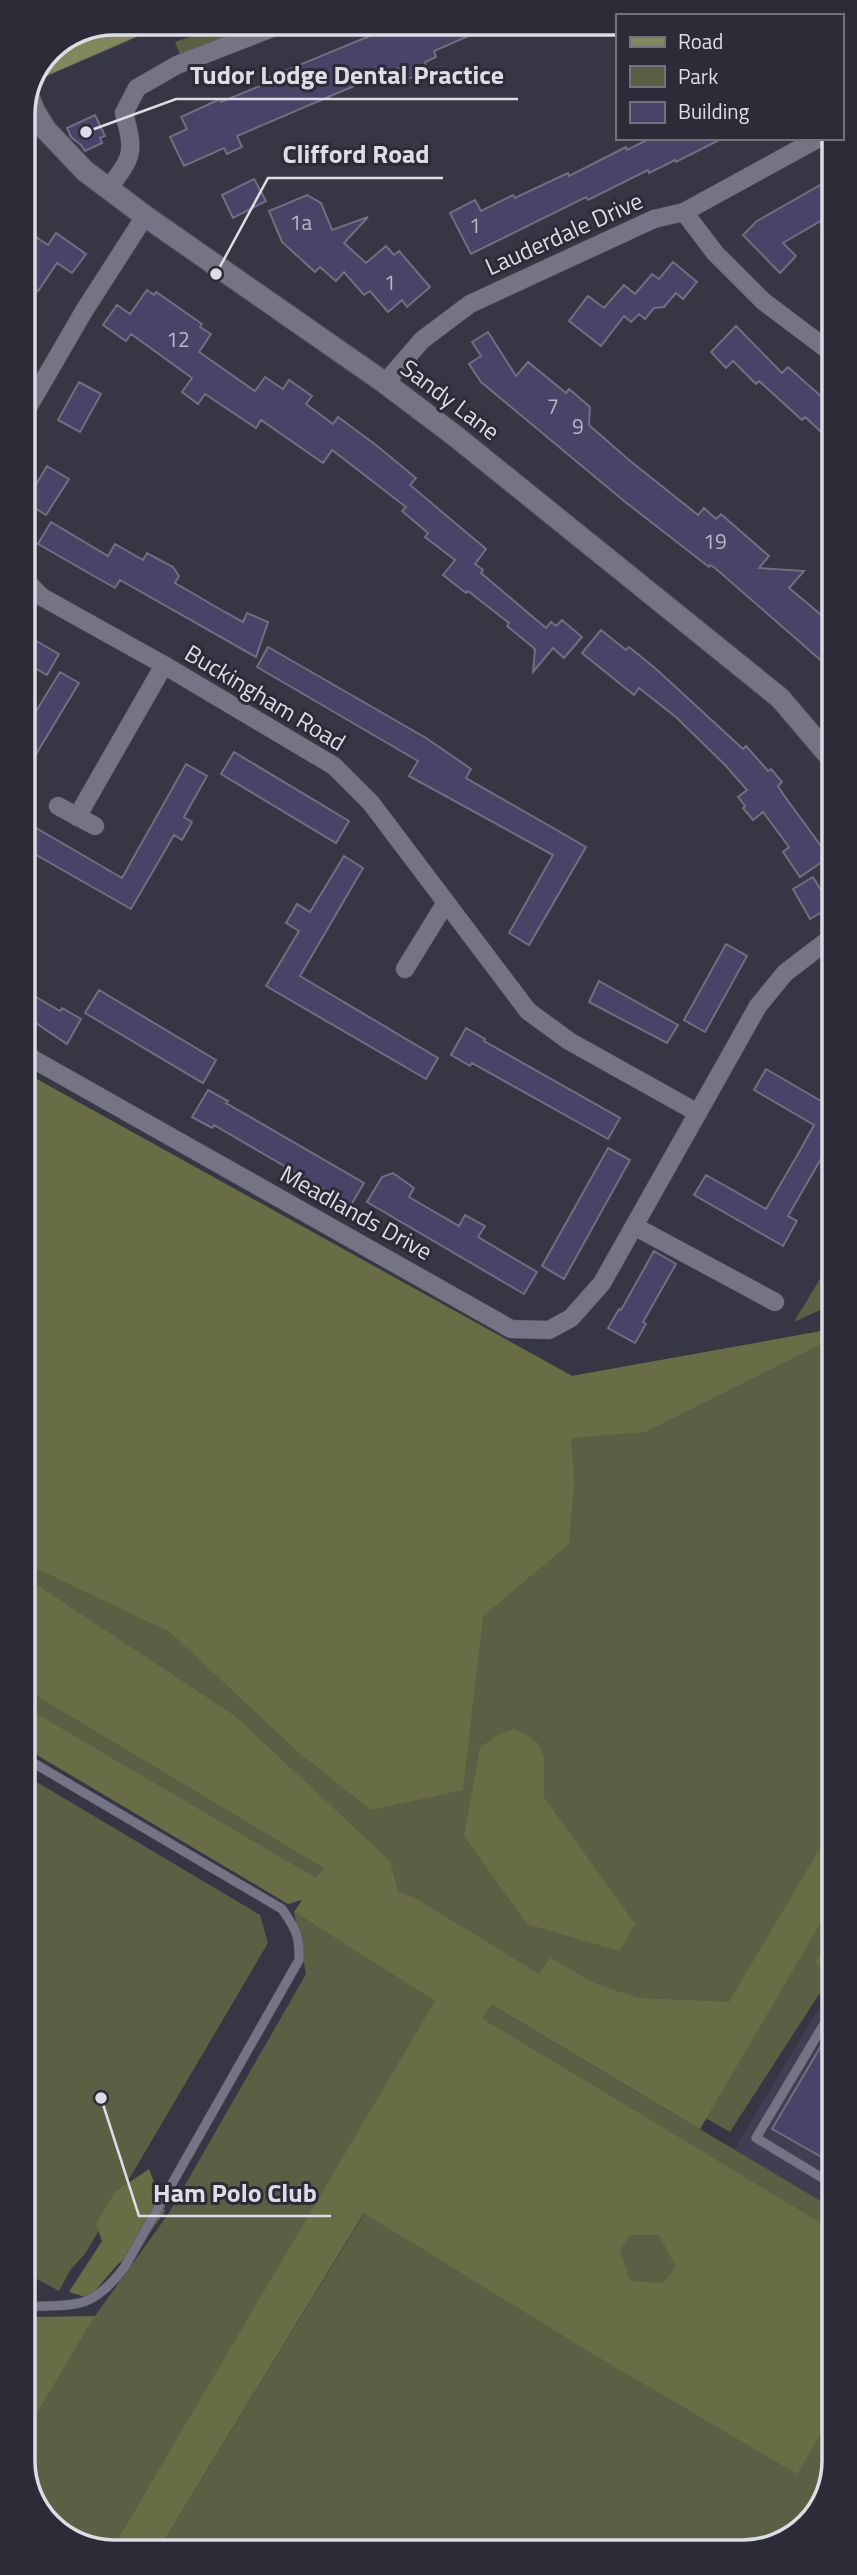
<svg xmlns="http://www.w3.org/2000/svg" width="857" height="2575" viewBox="0 0 857 2575" font-family="'Titillium Web',sans-serif">
  <style>
    .built { fill: #3f3e52 }
    .green { fill: #5b5f43 }
    .forest { fill: #696d46; fill-rule: evenodd }
    .building { fill: #474467; stroke: #706f7f; stroke-width: 2 }
    .lines { fill: none; stroke-linecap: round; stroke-linejoin: round }
    .lane-casing { stroke: #53535f; stroke-width: 10 }
    .street-casing { stroke: #53535f; stroke-width: 19 }
    .secondary-casing { stroke: #53535f; stroke-width: 23 }
    .primary-casing { stroke: #53535f; stroke-width: 23 }
    .lane { stroke: #747484; stroke-width: 9 }
    .street { stroke: #747484; stroke-width: 18 }
    .secondary { stroke: #747484; stroke-width: 21 }
    .primary { stroke: #82875d; stroke-width: 21 }
    .labels { text-anchor: middle; stroke-width: 6; stroke-linejoin: round; paint-order: stroke }
    .number-label { font-size: 21px; fill: #b8b7c6 }
    .street-label { font-size: 24px; fill: #dddde6; stroke: #2c2c39 }
    .rim { fill: none; stroke: #dddde6; stroke-width: 3.5 }
    .leader { fill: none; stroke: #dddde6; stroke-width: 2.5 }
    .callout-dot { fill: #dddde6; stroke: #2c2c39; stroke-width: 2.5 }
    .callout-label { font-size: 26px; text-anchor: middle; font-weight: bold; fill: #dddde6; stroke: #2c2c39; stroke-width: 6; stroke-linejoin: round; paint-order: stroke }
  </style>
  <rect width="100%" height="100%" fill="#363644"/>
  <!-- built -->
  <path class="built" d="M833 1984 834 1985V2214L732 2153Z"/>
  <!-- green -->
  <path class="green" d="M220 23H262L181 57 175 42 221 26Z
    M24 1072 572 1376 833 1329 834 1971 730 2132 317 1897 25 1726Z
    M833 1257V1307L818 1311 794 1322Z
    M25 1775 260 1915 268 1943 85 2254 71 2269 59 2291 26 2273Z
    M294 1912 436 2001 110 2552H107L54 2530 26 2484V2432L95 2316 169 2213 306 1974Z
    M492 2005 834 2209V2462L815 2517 766 2549 157 2552Z"/>
  <!-- forest -->
  <path class="forest" d="M24 1072 572 1376 833 1329V1338L645 1432 571 1438 574 1481 569 1544 483 1616 463 1790 371 1810 298 1752 170 1632 25 1563Z
    M25 1577 235 1716 390 1861 398 1892 417 1899 539 1974 550 1958 596 1984 638 1998 729 2002 833 1826 834 1900 700 2129 492 2005 483 2019 834 2231V2411L797 2474 588 2351 364 2213 157 2552H110L435 2001 294 1912 302 1900 288 1904 25 1748V1707L316 1878 324 1868 25 1689ZM630 2235H659L676 2267 663 2283 630 2281 620 2250Z
    M513 1729 524 1733 539 1744 544 1757V1797L635 1924 619 1951 527 1924 464 1836 480 1748 494 1737Z
    M834 1931V1973L815 1963Z
    M149 2169 165 2211 141 2245 117 2265 89 2298 69 2292 102 2241 96 2224 115 2192Z
    M95 2316 26 2432V2340L34 2317Z"/>
  <!-- building -->
  <path class="building" d="M401 23H498L434 51 436 57 425 62 428 71 405 80 400 68 361 83 237 136 242 147 227 154 224 148 184 166 170 137 187 129 181 117 220 99 221 102 265 84 263 80Z
    M95 115 105 136 100 138 102 143 85 151 81 145 71 137 67 128Z
    M651 138H723L676 162 675 160 649 173 648 170 588 200 586 197 471 254 450 213 475 200 481 211 513 195 515 198 568 173 569 176 626 147 627 150Z
    M254 179 266 201 233 218 222 195Z
    M831 179V215L783 243 796 256 780 273 743 235 757 221Z
    M307 195 321 203 332 230 368 217 344 243 366 263 386 246 394 255 399 251 430 287 407 307 402 300 388 312 370 291 364 295 344 272 336 281 320 267 315 272 282 242 269 211Z
    M23 228 48 245 56 233 86 254 72 273 57 263 38 291 23 280Z
    M673 262 697 282 683 299 676 293 664 307 654 308 645 319 639 314 631 322 624 316 601 346 569 321 588 296 604 308 624 285 635 294 652 274 659 279Z
    M147 290 154 295 156 292 202 324 200 327 211 334 199 352 255 391 265 377 283 389 289 380 312 396 306 404 333 424 338 417 376 445 416 478 410 485 486 549 475 564 483 570 481 573 546 628 551 622 556 626 562 620 582 637 564 658 553 648 533 672 535 649 507 626 509 623 468 591 466 593 443 575 455 560 425 537 428 533 402 511 406 507 332 450 323 463 261 420 256 428 205 394 198 404 182 392 192 378 131 334 126 341 103 325 117 305 130 314Z
    M736 326 782 373 788 367 832 406V442L805 417 802 420 759 381 756 384 733 361 726 368 711 352Z
    M488 332 516 376 528 362 566 393 569 389 590 407 589 425 629 460 698 515 704 508 716 519 721 514 769 556 759 568 804 571 789 588 832 624V670L715 568 710 565 709 567 624 501 481 382 469 364 481 356 472 342Z
    M79 382 101 394 80 432 58 420Z
    M47 466 69 479 46 515 28 504V498Z
    M51 522 108 556 115 544 143 560 147 553 173 567 179 576 175 583 223 611 243 622 247 613 268 622 256 657 120 580 115 588 38 544Z
    M601 630 626 650 629 647 655 668 743 749 746 746 768 771 771 769 782 782 778 786 783 794 829 857 800 877 783 852 789 847 763 812 753 820 743 808 745 806 738 797 747 790 726 766 677 718 639 688 634 695 582 653Z
    M24 634 59 654 47 675 24 662Z
    M268 647 426 738 471 769 466 778 586 847 529 945 509 933 553 855 409 776 418 761 257 667Z
    M60 672 79 683 24 774V731Z
    M234 752 349 821 336 843 221 774Z
    M186 764 207 776 184 817 192 822 182 840 174 835 131 909 24 848V821L122 878Z
    M344 856 363 868 300 976 438 1058 426 1079 266 986 299 931 286 923 297 904 310 912Z
    M813 877 831 907 810 919 793 889Z
    M726 944 747 956 705 1032 684 1020Z
    M599 981 678 1025 667 1043 589 1002Z
    M24 990 60 1011 62 1008 81 1019 67 1044 24 1015Z
    M99 990 216 1060 203 1083 85 1013Z
    M466 1028 485 1039 484 1041 620 1118 608 1139 472 1063 470 1066 451 1055Z
    M766 1069 826 1104 833 1093V1138L788 1216 797 1221 783 1246 694 1195 706 1175 766 1209 802 1147 814 1125 754 1090Z
    M208 1090 228 1101 226 1103 364 1183 351 1205 214 1125 212 1128 192 1117Z
    M608 1148 630 1160 564 1279 542 1266Z
    M393 1173 414 1188 409 1197 459 1226 465 1215 485 1226 478 1237 537 1272 524 1294 367 1202 382 1177Z
    M654 1251 676 1264 643 1322 646 1324 635 1343 608 1328 619 1309 621 1310Z
    M831 2029 834 2030V2145L825 2159 772 2129Z"/>
  <g class="lines">
    <!-- lane casing -->
    <g class="lane-casing">
      <path id="lane" d="M25 1758 282 1909C296 1929 300 1936 299 1960L124 2268C91 2311 75 2304 26 2307
        M834 2023 827 2019 756 2138 834 2185"/>
    </g>
    <!-- street casing -->
    <g class="street-casing">
      <path id="street" d="M108 189C133 156 135 154 124 113L137 88 177 65 285 23
        M684 212 715 253 763 301 832 353
        M385 383 422 340 470 304 654 219 684 212 819 138
        M23 416 84 311 145 216
        M23 578 42 597 164 665 334 766 371 803 528 1011 569 1041 698 1113
        M58 806 95 826
        M77 817 164 665
        M405 969 445 904
        M24 1054 511 1329 549 1330 571 1318 602 1283 758 1006 785 973 832 937
        M634 1226 775 1302"/>
    </g>
    <!-- secondary casing -->
    <g class="secondary-casing">
      <path id="secondary" d="M28 96 35 112 46 130 85 171 145 216 385 383 454 435 780 698 832 759"/>
    </g>
    <!-- primary casing -->
    <g class="primary-casing">
      <path id="primary" d="M42 66 141 23"/>
    </g>
    <!-- lane -->
    <use href="#lane" class="lane"/>
    <!-- street -->
    <use href="#street" class="street"/>
    <!-- secondary -->
    <use href="#secondary" class="secondary"/>
    <!-- primary -->
    <use href="#primary" class="primary"/>
  </g>
  <g class="labels">
    <!-- number labels -->
    <g class="number-label">
      <text x="301" y="230">1a</text>
      <text x="475" y="233">1</text>
      <text x="390" y="290">1</text>
      <text x="178" y="347">12</text>
      <text x="553" y="414">7</text>
      <text x="578" y="434">9</text>
      <text x="715" y="549">19</text>
    </g>
    <!-- street labels -->
    <g class="street-label">
      <text transform="translate(564 234) rotate(-24)" y="8">Lauderdale Drive</text>
      <text transform="translate(450 400) rotate(37)" y="8">Sandy Lane</text>
      <text transform="translate(265 698) rotate(31)" y="8">Buckingham Road</text>
      <text transform="translate(356 1213) rotate(29)" y="8">Meadlands Drive</text>
    </g>
  </g>
  <!-- crop -->
  <path d="M0 0H857V2575H0ZM114 35H743A79 79 0 0 1 822 114V2461A79 79 0 0 1 743 2540H114A79 79 0 0 1 35 2461V114A79 79 0 0 1 114 35Z" fill="#2c2c39" fill-rule="evenodd"/>
  <path class="rim" d="M114 35H743A79 79 0 0 1 822 114V2461A79 79 0 0 1 743 2540H114A79 79 0 0 1 35 2461V114A79 79 0 0 1 114 35Z"/>
  <!-- callouts -->
  <path class="leader" d="M86 132L176 99H518M216 274L268 178H443M101 2098L139 2216H331"/>
  <g class="callout-dot">
    <circle cx="86" cy="132" r="7"/>
    <circle cx="216" cy="274" r="7"/>
    <circle cx="101" cy="2098" r="7"/>
  </g>
  <g class="callout-label">
    <text x="347" y="84">Tudor Lodge Dental Practice</text>
    <text x="356" y="163">Clifford Road</text>
    <text x="235" y="2202">Ham Polo Club</text>
  </g>
  <!-- legend -->
  <rect x="616" y="14" width="228" height="126" fill="#2c2c39" stroke="#73737e" stroke-width="2"/>
  <rect x="630" y="37" width="35" height="10" fill="#82875d" stroke="#73737e" stroke-width="2"/>
  <text x="678" y="49" font-size="21" fill="#dddde6">Road</text>
  <rect x="630" y="66" width="35" height="21" fill="#5b5f43" stroke="#73737e" stroke-width="2"/>
  <text x="678" y="84" font-size="21" fill="#dddde6">Park</text>
  <rect x="630" y="102" width="35" height="21" fill="#474467" stroke="#73737e" stroke-width="2"/>
  <text x="678" y="119" font-size="21" fill="#dddde6">Building</text>
</svg>
